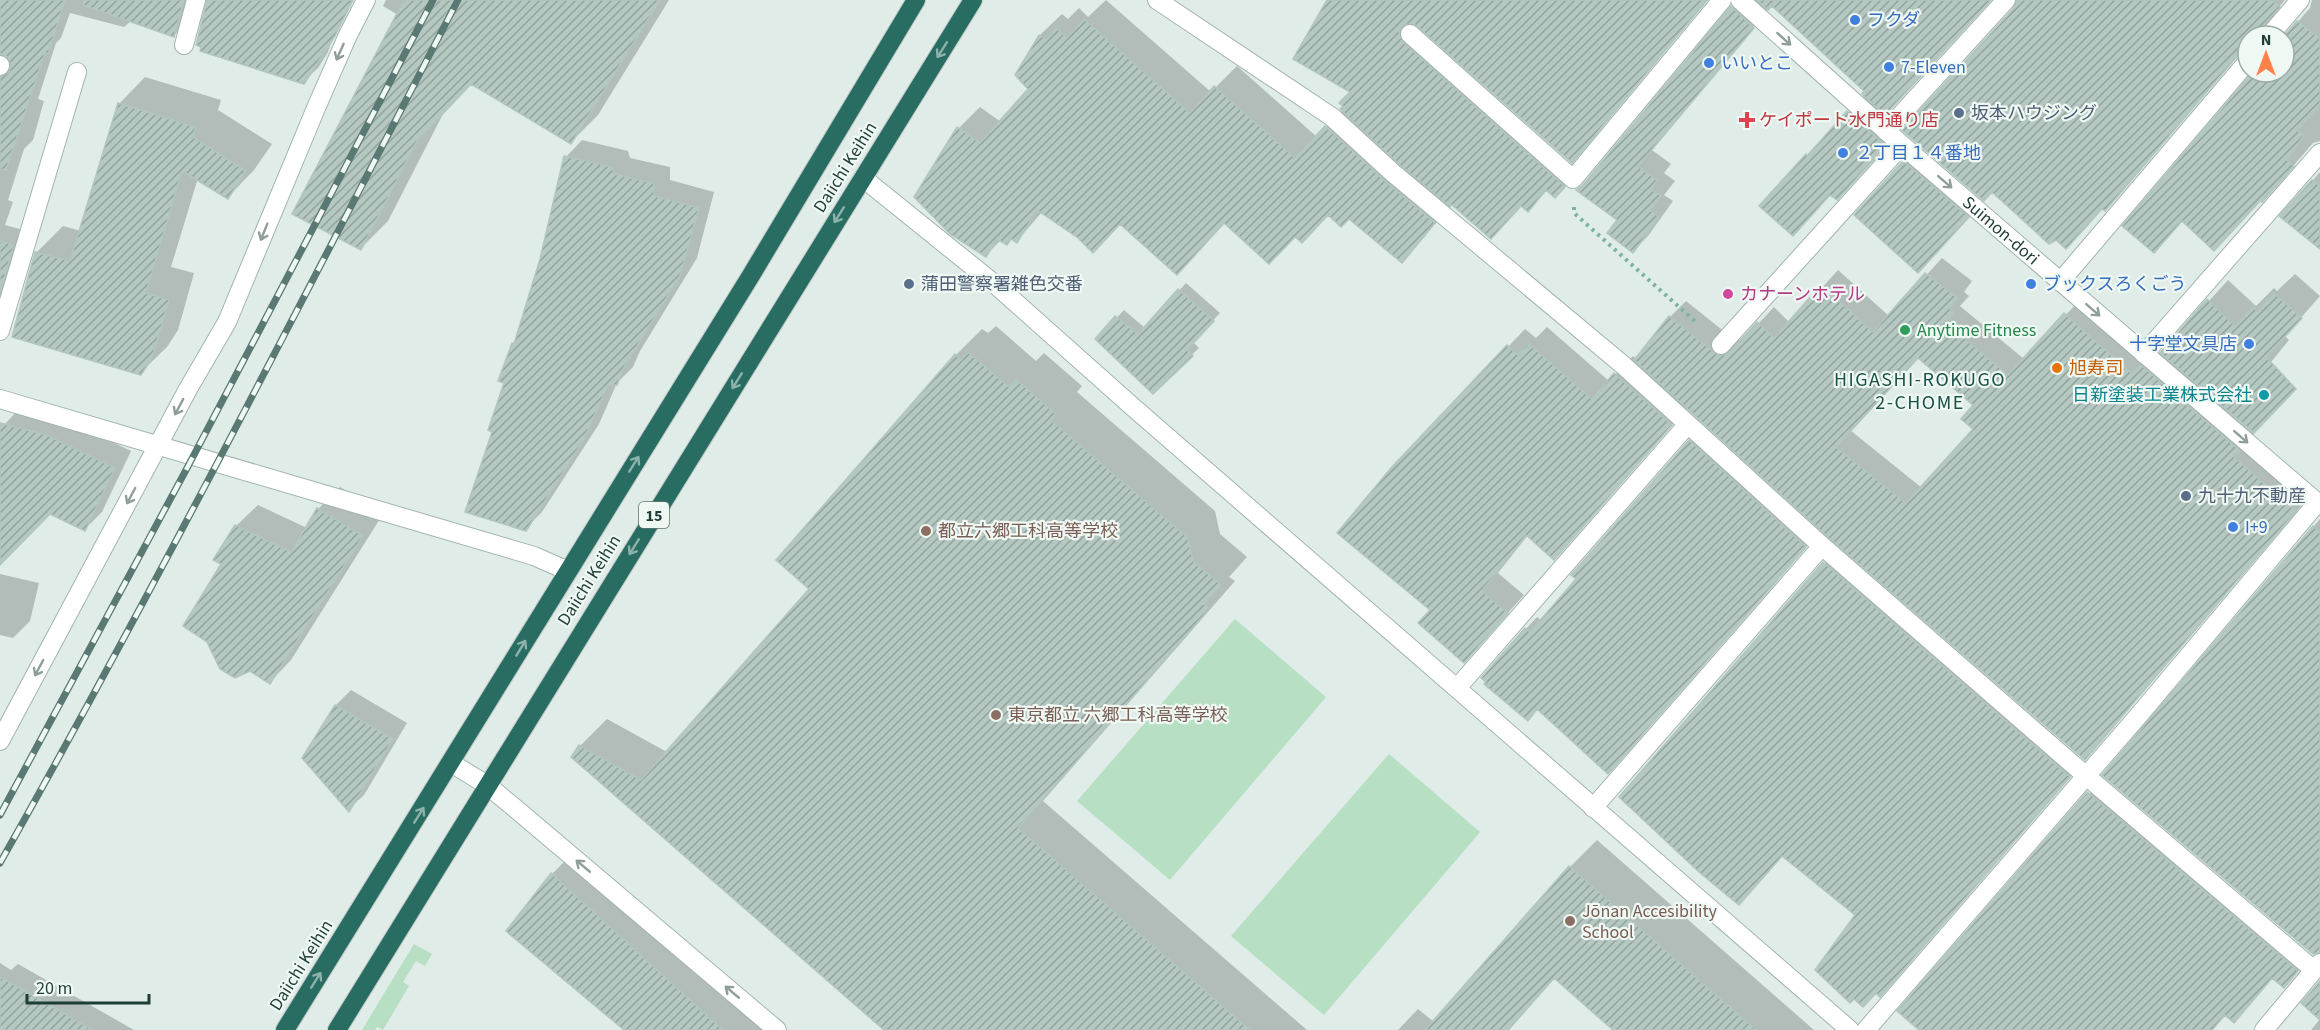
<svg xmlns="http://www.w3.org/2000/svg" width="2320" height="1030" viewBox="0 0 2320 1030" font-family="'Source Sans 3','Noto Sans JP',sans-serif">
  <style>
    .green { fill: #b6dfc3 }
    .shadow { fill: #0003; fill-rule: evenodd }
    .building { fill: url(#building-hatch); stroke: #b1c6bf; stroke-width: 1.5; fill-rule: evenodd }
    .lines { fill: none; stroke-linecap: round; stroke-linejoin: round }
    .lane-casing { stroke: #a2b4af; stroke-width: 20 }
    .street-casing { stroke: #a2b4af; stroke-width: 20 }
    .highway-casing { stroke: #c0c9c7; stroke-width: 20 }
    .path { stroke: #7cb3a5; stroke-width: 4; stroke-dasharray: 3 4.5; stroke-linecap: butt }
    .lane { stroke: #fff; stroke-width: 18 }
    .street { stroke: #fff; stroke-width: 18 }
    .highway { stroke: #286c62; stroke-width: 18 }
    .rail-casing { stroke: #597972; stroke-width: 7 }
    .rail { stroke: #f0f8f4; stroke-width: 4.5; stroke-dasharray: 14; stroke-linecap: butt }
    .oneway { stroke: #8f9e9b }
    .oneway2 { stroke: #8cb2ab }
    .shop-dot { fill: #3f7fe0; stroke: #f0f8f4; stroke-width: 2 }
    .service-dot { fill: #5c6f8a; stroke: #f0f8f4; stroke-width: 2 }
    .health-dot { fill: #e0444e; stroke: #f0f8f4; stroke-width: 2 }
    .hotel-dot { fill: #d1479c; stroke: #f0f8f4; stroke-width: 2 }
    .leisure-dot { fill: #2e9e5b; stroke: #f0f8f4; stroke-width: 2 }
    .food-dot { fill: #e8710a; stroke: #f0f8f4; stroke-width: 2 }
    .culture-dot { fill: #0f9aa8; stroke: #f0f8f4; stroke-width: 2 }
    .education-dot { fill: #8d6e63; stroke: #f0f8f4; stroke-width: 2 }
    .labels { text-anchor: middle; stroke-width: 4.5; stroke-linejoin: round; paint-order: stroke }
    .shield { fill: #f0f8f4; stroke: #5e7570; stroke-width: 1.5 }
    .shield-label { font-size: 16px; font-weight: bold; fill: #1f3d37 }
    .shop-label { font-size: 18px; fill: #366cbe; stroke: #f0f8f4; text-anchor: start }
    .service-label { font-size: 18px; fill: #4e5e75; stroke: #f0f8f4; text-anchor: start }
    .health-label { font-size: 18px; fill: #be3a42; stroke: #f0f8f4; text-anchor: start }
    .street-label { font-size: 18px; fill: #1f3d37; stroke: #f0f8f4 }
    .hotel-label { font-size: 18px; fill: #b23c85; stroke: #f0f8f4; text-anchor: start }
    .leisure-label { font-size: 18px; fill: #27864d; stroke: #f0f8f4; text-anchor: start }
    .food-label { font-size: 18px; fill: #c56008; stroke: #f0f8f4; text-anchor: start }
    .culture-label { font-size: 18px; fill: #0d838f; stroke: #f0f8f4; text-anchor: end }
    .education-label { font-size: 18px; fill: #785e54; stroke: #f0f8f4; text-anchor: start }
    .neighbourhood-label { font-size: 20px; letter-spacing: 1.5px; fill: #195147; stroke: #f0f8f4 }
  </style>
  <defs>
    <pattern id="building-hatch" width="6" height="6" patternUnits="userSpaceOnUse" patternTransform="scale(1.5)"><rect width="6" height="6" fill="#b4c7c0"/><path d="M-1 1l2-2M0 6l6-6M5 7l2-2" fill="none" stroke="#92a39d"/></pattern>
  </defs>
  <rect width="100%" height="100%" fill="#dfece7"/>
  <!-- green -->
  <path class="green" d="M1235 619 1326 697 1170 880 1077 801Z
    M1389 754 1480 832 1324 1015 1231 936Z
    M414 944 432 954 425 966 416 961 403 982 409 986 383 1030 377 1027 375 1030H362Z"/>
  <!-- shadow -->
  <path class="shadow" d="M0 0H180L181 3 184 0H194L188 21 174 35 132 20 124 27 70 13 61 38 56 43 38 99 44 101 33 140 24 149 8 200 13 202 5 225 27 231 0 317ZM3 54 11 58 12 62 4 58Z
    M208 0H345L328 52 318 68 303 82Z
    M386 0H669L598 115 571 142 472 82 444 112 388 221 361 248 398 15 383 6Z
    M1106 0 1211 92 1237 66 1317 137 1343 110 1352 92 1329 0H1708L1586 146 1572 161 1414 21 1417 28 1578 172 1555 196 1547 189 1528 210 1522 204H1453L1402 261 1349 217 1328 214 1296 235 1225 222 1177 273 1121 222 1079 237 1042 212 1017 241 1012 238 1002 239 986 255 959 128 980 107 1001 122 1030 89 1016 75 1040 35 1062 14 1068 19 1079 8 1088 17Z
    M1740 0H1990L1886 112 1905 129 2016 8 2018 0H2285L2274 13 2272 24 2277 31 2288 33 2310 8 2312 0H2320V141L2313 143 2276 186 2255 72H2284V36H2248V49H2243L2105 209 1992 191 1984 199 1902 128 1855 180 1831 193 1761 205 1865 95 1866 91 1772 4 1652 150 1671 164 1664 173 1675 181 1664 195 1673 201 1648 236 1633 251 1619 219 1578 190 1593 175Z
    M145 77 221 100 218 110 272 144 254 170 228 197 198 178 171 267 194 273 178 330 167 347 140 373 12 335 37 252 63 226 81 231 119 104Z
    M582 140 628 151 630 158 670 167V180L714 192 697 258 640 351 633 367 617 383 599 424 542 512 525 529 494 431 506 382 513 344 517 339 542 259 566 157Z
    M1917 149 1980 204 1931 258 1856 215Z
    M2320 172V247L2282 216Z
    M1942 258 1972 281 1964 292 1969 296 1960 306 2024 359 2081 299 2161 354 2228 280 2256 306 2274 288 2277 291 2295 274 2320 296 2285 336 2289 340 2249 389 2227 411 2254 434 2249 440 2311 494 2101 742 2085 758 1688 407 1554 558 1528 535 1498 573 1524 595 1464 661 1432 610 1392 469 1525 329 1536 338 1547 327 1609 381 1633 356 1636 359 1670 317 1686 301 1736 341 1745 338 1774 307 1790 323 1838 270 1889 316ZM1918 357 1975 405V429L1922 488 1850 430Z
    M1186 283 1220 313 1193 342 1199 348 1153 392 1097 339 1124 310 1145 328Z
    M996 326 1036 361 1044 353 1082 386 1077 392 1215 511 1220 534 1247 557 1229 577 1235 581 1043 801 1307 1030H887L580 746 607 719 667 752 811 588 956 355 982 329 988 333Z
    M21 407 64 419 131 451 102 512 85 529 50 512 0 563V439L4 425Z
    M1701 430 1817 534 1619 761 1538 708 1528 719 1483 677 1526 629 1537 617 1541 620 1578 579Z
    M340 487 383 514 291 660 270 682 223 564 236 526 258 505 307 528 318 509Z
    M2320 519V951L2104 775Z
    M1837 550 2082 763 1893 981 1857 915 1783 854 1739 903 1621 797Z
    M0 574 39 583 30 621 13 638 0 635Z
    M351 690 407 723 364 795 349 809 304 758 336 705Z
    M2102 779 2311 957 2284 986 2273 977 2234 1021 2226 1014 2212 1030H1921L1899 1011Z
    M1597 840 1814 1030H1616L1555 978 1509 1030H1398L1418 1009 1434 1022 1570 867Z
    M572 854 765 1030H626L552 874Z
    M0 963 11 970 18 964 134 1030H0Z
    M2320 1019V1030H2311Z"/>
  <!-- building -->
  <path class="building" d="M0 0H65L48 54 45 53 6 170 0 169V77L9 72 11 65 6 56 0 54Z
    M84 0H184L174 37 83 5Z
    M207 0H353L335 36 304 84 200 51 201 47 196 45Z
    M404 0H660L571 144 471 84 417 141 361 250 292 214Z
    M1327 0H1707L1572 163 1417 26 1412 23 1402 26 1399 32 1403 42 1565 187 1555 198 1546 190 1528 212 1521 206 1491 239 1451 204 1450 206 1400 165 1340 109 1343 106 1339 103 1350 92 1293 59Z
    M1757 0H1991L1885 115 1862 94 1864 91 1772 6 1768 10Z
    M2017 0H2271L2280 7 2260 29 2258 36H2248V50L2239 54 2105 211 2102 209 2066 249 2056 240 2049 244 1992 192 1984 201 1902 130 2014 8Z
    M1731 6 1754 28 1638 166 1657 180 1651 189 1661 196 1650 210 1659 217 1633 253 1607 233 1617 220 1576 190 1582 186Z
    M1084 19 1190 113 1214 86 1295 158 1325 126 1385 181 1435 223 1402 263 1349 219 1341 227 1328 215 1302 243 1295 237 1269 264 1224 223 1177 275 1120 224 1093 253 1078 238 1037 210 1017 243 1011 239 1007 245 997 239 986 257 950 234 914 197 957 127 980 143 1028 89 1015 75 1039 35 1046 40 1056 28 1067 38Z
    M2297 21 2320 39V105L2297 130 2304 135 2287 160 2294 166 2262 202 2260 201 2214 251 2182 221 2154 253 2122 226 2253 72H2284V36Z
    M118 103 196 127 193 137 246 171 228 199 182 171 146 293 169 300 152 358 141 375 12 337 35 252 70 261Z
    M1847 111 1886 146 1837 200 1830 195 1793 236 1759 206 1806 154 1807 156Z
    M564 156 612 167 614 174 654 183V196L699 208 680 276 623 369 617 385H608L583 441 526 531 465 512 492 432 488 430 504 383 498 381 512 343 514 344 540 259Z
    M1903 161 1969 217 1918 273 1854 215Z
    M2312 180 2320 186V249L2279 216Z
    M0 241 14 245 0 292Z
    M1925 273 1958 298 1949 308 1954 313 1945 322 2008 375 2064 313 2129 371 2133 373 2141 365 2240 451 2234 457 2296 511 2085 760 1829 538 1634 360 1669 316 1719 356 1729 353 1757 322 1774 338 1821 285 1873 332ZM1918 358 1973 405 1961 419 1973 429 1906 503 1836 447Z
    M1178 289 1214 321 1187 350 1193 356 1153 394 1095 339 1115 316 1138 334Z
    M2274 293 2302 318 2266 357 2296 389 2254 433 2160 353 2207 299 2235 326 2253 307 2257 311Z
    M1528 343 1592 399 1614 373 1672 425 1554 560 1526 535 1482 591 1508 613 1464 663 1418 623 1430 610 1337 533 1391 468 1507 345 1518 355Z
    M968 352 1009 387 1016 379 1056 414 1051 420 1188 538 1193 561 1221 585 1204 604 1209 609 1018 828 1250 1030H884L571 757 579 745 641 780 809 589 776 560 955 354 961 360Z
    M0 423 47 435 115 468 85 531 50 514 0 565Z
    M1689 440 1806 547 1608 774 1537 709 1528 721 1484 684 1486 682 1481 678 1525 628 1530 632 1576 579 1571 575Z
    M317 508 363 536 270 684 250 671 235 678 220 669 207 642 183 626 221 564 213 560 235 525 291 552Z
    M2313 526 2320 532V952L2313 954 2102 775Z
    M1823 562 2070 777 1880 997 1876 993 1863 1007 1854 999 1850 1003 1815 970 1855 915 1782 856 1739 905 1699 872 1619 797Z
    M335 705 393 739 349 812 302 758Z
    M2087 792 2298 971 2284 988 2272 978 2234 1023 2225 1015 2212 1030H1919L1897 1011Z
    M1569 866 1756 1030H1613L1554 978 1508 1030H1425Z
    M551 873 723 1030H624L506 931Z
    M0 977 43 1001 92 1030H0Z
    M2320 981V1020L2301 1003Z"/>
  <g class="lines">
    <!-- lane casing -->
    <g class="lane-casing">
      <path id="lane" d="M1410 34 1573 179 1722 0
        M2269 36 2300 0
        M184 45 196 0
        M0 66V65
        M1332 117 1393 173 1623 365 1822 546 2085 775 2314 970
        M1886 131 2006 0
        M2060 282 2248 61
        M1721 345 1902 145
        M2144 354 2320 153
        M1457 688 1688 424
        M1866 1030 2139 715 2317 503"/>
    </g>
    <!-- street casing -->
    <g class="street-casing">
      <g id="street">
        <path d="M1157 0 1332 117"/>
        <path id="s1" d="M1740 0 1902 145 2320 505"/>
        <path d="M863 178 997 286 1134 408 1850 1030"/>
        <path d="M0 331 77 72"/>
        <path d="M0 399 534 556 568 571"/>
        <path d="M0 741 188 389 227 322 316 108 348 35 366 0"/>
        <path d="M451 763 487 785 516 809 777 1030"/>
        <path d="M1593 808 1822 546"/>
        <path d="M2264 1030 2320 963"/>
      </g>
    </g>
    <!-- highway casing -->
    <g class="highway-casing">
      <path id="highway" d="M285 1030 750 277 916 0
        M337 1030 973 0"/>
    </g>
    <!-- path -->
    <path class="path" d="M1574 207V213L1698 324"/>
    <!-- lane -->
    <use href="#lane" class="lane"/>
    <!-- street -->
    <use href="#street" class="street"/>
    <!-- highway -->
    <use href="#highway" class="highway"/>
    <!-- rail casing -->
    <g class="rail-casing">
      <path id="rail" d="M0 815 186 470 433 0
        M0 863C160 579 308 289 458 0"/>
    </g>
    <!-- rail -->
    <use href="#rail" class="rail"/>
  </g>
  <!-- one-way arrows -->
  <defs><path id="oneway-shaft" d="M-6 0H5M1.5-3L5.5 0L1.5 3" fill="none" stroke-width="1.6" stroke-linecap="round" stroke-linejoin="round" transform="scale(1.5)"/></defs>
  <g class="oneway">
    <use href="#oneway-shaft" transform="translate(1784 39) rotate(42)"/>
    <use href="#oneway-shaft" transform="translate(340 52) rotate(114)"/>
    <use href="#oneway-shaft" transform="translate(1945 182) rotate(41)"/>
    <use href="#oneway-shaft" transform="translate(264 232) rotate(112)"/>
    <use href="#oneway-shaft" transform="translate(2093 310) rotate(41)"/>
    <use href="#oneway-shaft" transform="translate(179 407) rotate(118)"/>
    <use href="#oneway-shaft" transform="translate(2241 437) rotate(41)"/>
    <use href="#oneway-shaft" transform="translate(131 496) rotate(118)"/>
    <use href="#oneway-shaft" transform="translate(39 668) rotate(118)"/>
    <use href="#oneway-shaft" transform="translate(583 866) rotate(-140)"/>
    <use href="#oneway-shaft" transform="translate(732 992) rotate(-140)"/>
  </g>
  <g class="oneway2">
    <use href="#oneway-shaft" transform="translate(942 50) rotate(122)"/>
    <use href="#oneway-shaft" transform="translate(839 215) rotate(122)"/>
    <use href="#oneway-shaft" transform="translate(737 381) rotate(122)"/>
    <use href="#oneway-shaft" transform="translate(634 464) rotate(-58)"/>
    <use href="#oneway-shaft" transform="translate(634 547) rotate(122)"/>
    <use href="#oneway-shaft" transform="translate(521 648) rotate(-59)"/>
    <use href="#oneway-shaft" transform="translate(419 815) rotate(-58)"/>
    <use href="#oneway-shaft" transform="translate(316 980) rotate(-58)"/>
  </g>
  <!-- markers -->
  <g class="shop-dot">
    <circle cx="1855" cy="20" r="6"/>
    <circle cx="1709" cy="63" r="6"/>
    <circle cx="1889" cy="67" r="6"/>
    <circle cx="1843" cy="153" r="6"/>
    <circle cx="2031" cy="284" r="6"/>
    <circle cx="2249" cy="344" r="6"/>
    <circle cx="2233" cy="527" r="6"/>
  </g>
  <g class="service-dot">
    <circle cx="1959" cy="113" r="6"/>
    <circle cx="909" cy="284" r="6"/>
    <circle cx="2186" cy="496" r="6"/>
  </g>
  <path class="health-dot" d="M1744 111h6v6h6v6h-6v6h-6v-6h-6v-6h6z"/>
  <circle class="hotel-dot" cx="1728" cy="294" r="6"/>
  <circle class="leisure-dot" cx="1905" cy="330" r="6"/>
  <circle class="food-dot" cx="2057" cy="368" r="6"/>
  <circle class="culture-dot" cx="2264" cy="395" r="6"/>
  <g class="education-dot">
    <circle cx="926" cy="531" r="6"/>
    <circle cx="996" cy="715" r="6"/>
    <circle cx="1570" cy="921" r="6"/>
  </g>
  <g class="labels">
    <!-- shield labels -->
    <rect class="shield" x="639" y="502" width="30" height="26" rx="4.5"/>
    <g class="shield-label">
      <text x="654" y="521">15</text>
    </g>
    <!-- shop labels -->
    <g class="shop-label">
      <text x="1867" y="26">フクダ</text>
      <text x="1721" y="69">いいとこ</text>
      <text x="1901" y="73">7-Eleven</text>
      <text x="1855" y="159">２丁目１４番地</text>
      <text x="2043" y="290">ブックスろくごう</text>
      <text x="2237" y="350" text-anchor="end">十字堂文具店</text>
      <text x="2245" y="533">I+9</text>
    </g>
    <!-- service labels -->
    <g class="service-label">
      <text x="1971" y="119">坂本ハウジング</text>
      <text x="921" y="290">蒲田警察署雑色交番</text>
      <text x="2198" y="502">九十九不動産</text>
    </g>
    <!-- health labels -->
    <g class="health-label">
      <text x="1759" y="126">ケイポート水門通り店</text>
    </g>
    <!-- street labels -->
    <g class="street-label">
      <text transform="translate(845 167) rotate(-58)" y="6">Daiichi Keihin</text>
      <text dy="6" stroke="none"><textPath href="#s1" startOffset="348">Suimon-dori</textPath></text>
      <text transform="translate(589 580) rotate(-58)" y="6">Daiichi Keihin</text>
      <text transform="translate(301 965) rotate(-58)" y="6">Daiichi Keihin</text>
    </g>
    <!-- hotel labels -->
    <g class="hotel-label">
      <text x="1740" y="300">カナーンホテル</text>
    </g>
    <!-- leisure labels -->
    <g class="leisure-label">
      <text x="1917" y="336">Anytime Fitness</text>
    </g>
    <!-- food labels -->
    <g class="food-label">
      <text x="2069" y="374">旭寿司</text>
    </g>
    <!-- culture labels -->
    <g class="culture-label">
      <text x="2252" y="401">日新塗装工業株式会社</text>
    </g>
    <!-- education labels -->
    <g class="education-label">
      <text x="938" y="537">都立六郷工科高等学校</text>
      <text x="1008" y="721">東京都立 六郷工科高等学校</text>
      <text x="1582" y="917">Jōnan Accesibility<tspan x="1582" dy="21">School</tspan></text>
    </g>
    <!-- neighbourhood labels -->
    <g class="neighbourhood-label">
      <text x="1920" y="386">HIGASHI-ROKUGO<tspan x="1920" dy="23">2-CHOME</tspan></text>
    </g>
  </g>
  <!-- north arrow -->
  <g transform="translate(2266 54)"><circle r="28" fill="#f0f8f4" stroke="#9cada8" stroke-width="1.5"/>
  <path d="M0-4.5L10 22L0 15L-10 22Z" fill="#ff814a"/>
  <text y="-9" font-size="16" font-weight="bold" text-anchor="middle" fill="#1f3d37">N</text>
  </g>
  <!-- scale -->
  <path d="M27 994v9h122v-9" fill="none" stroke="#1f3d37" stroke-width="3"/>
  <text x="36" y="994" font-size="18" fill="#1f3d37" stroke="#f0f8f4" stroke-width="4.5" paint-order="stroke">20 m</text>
</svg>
